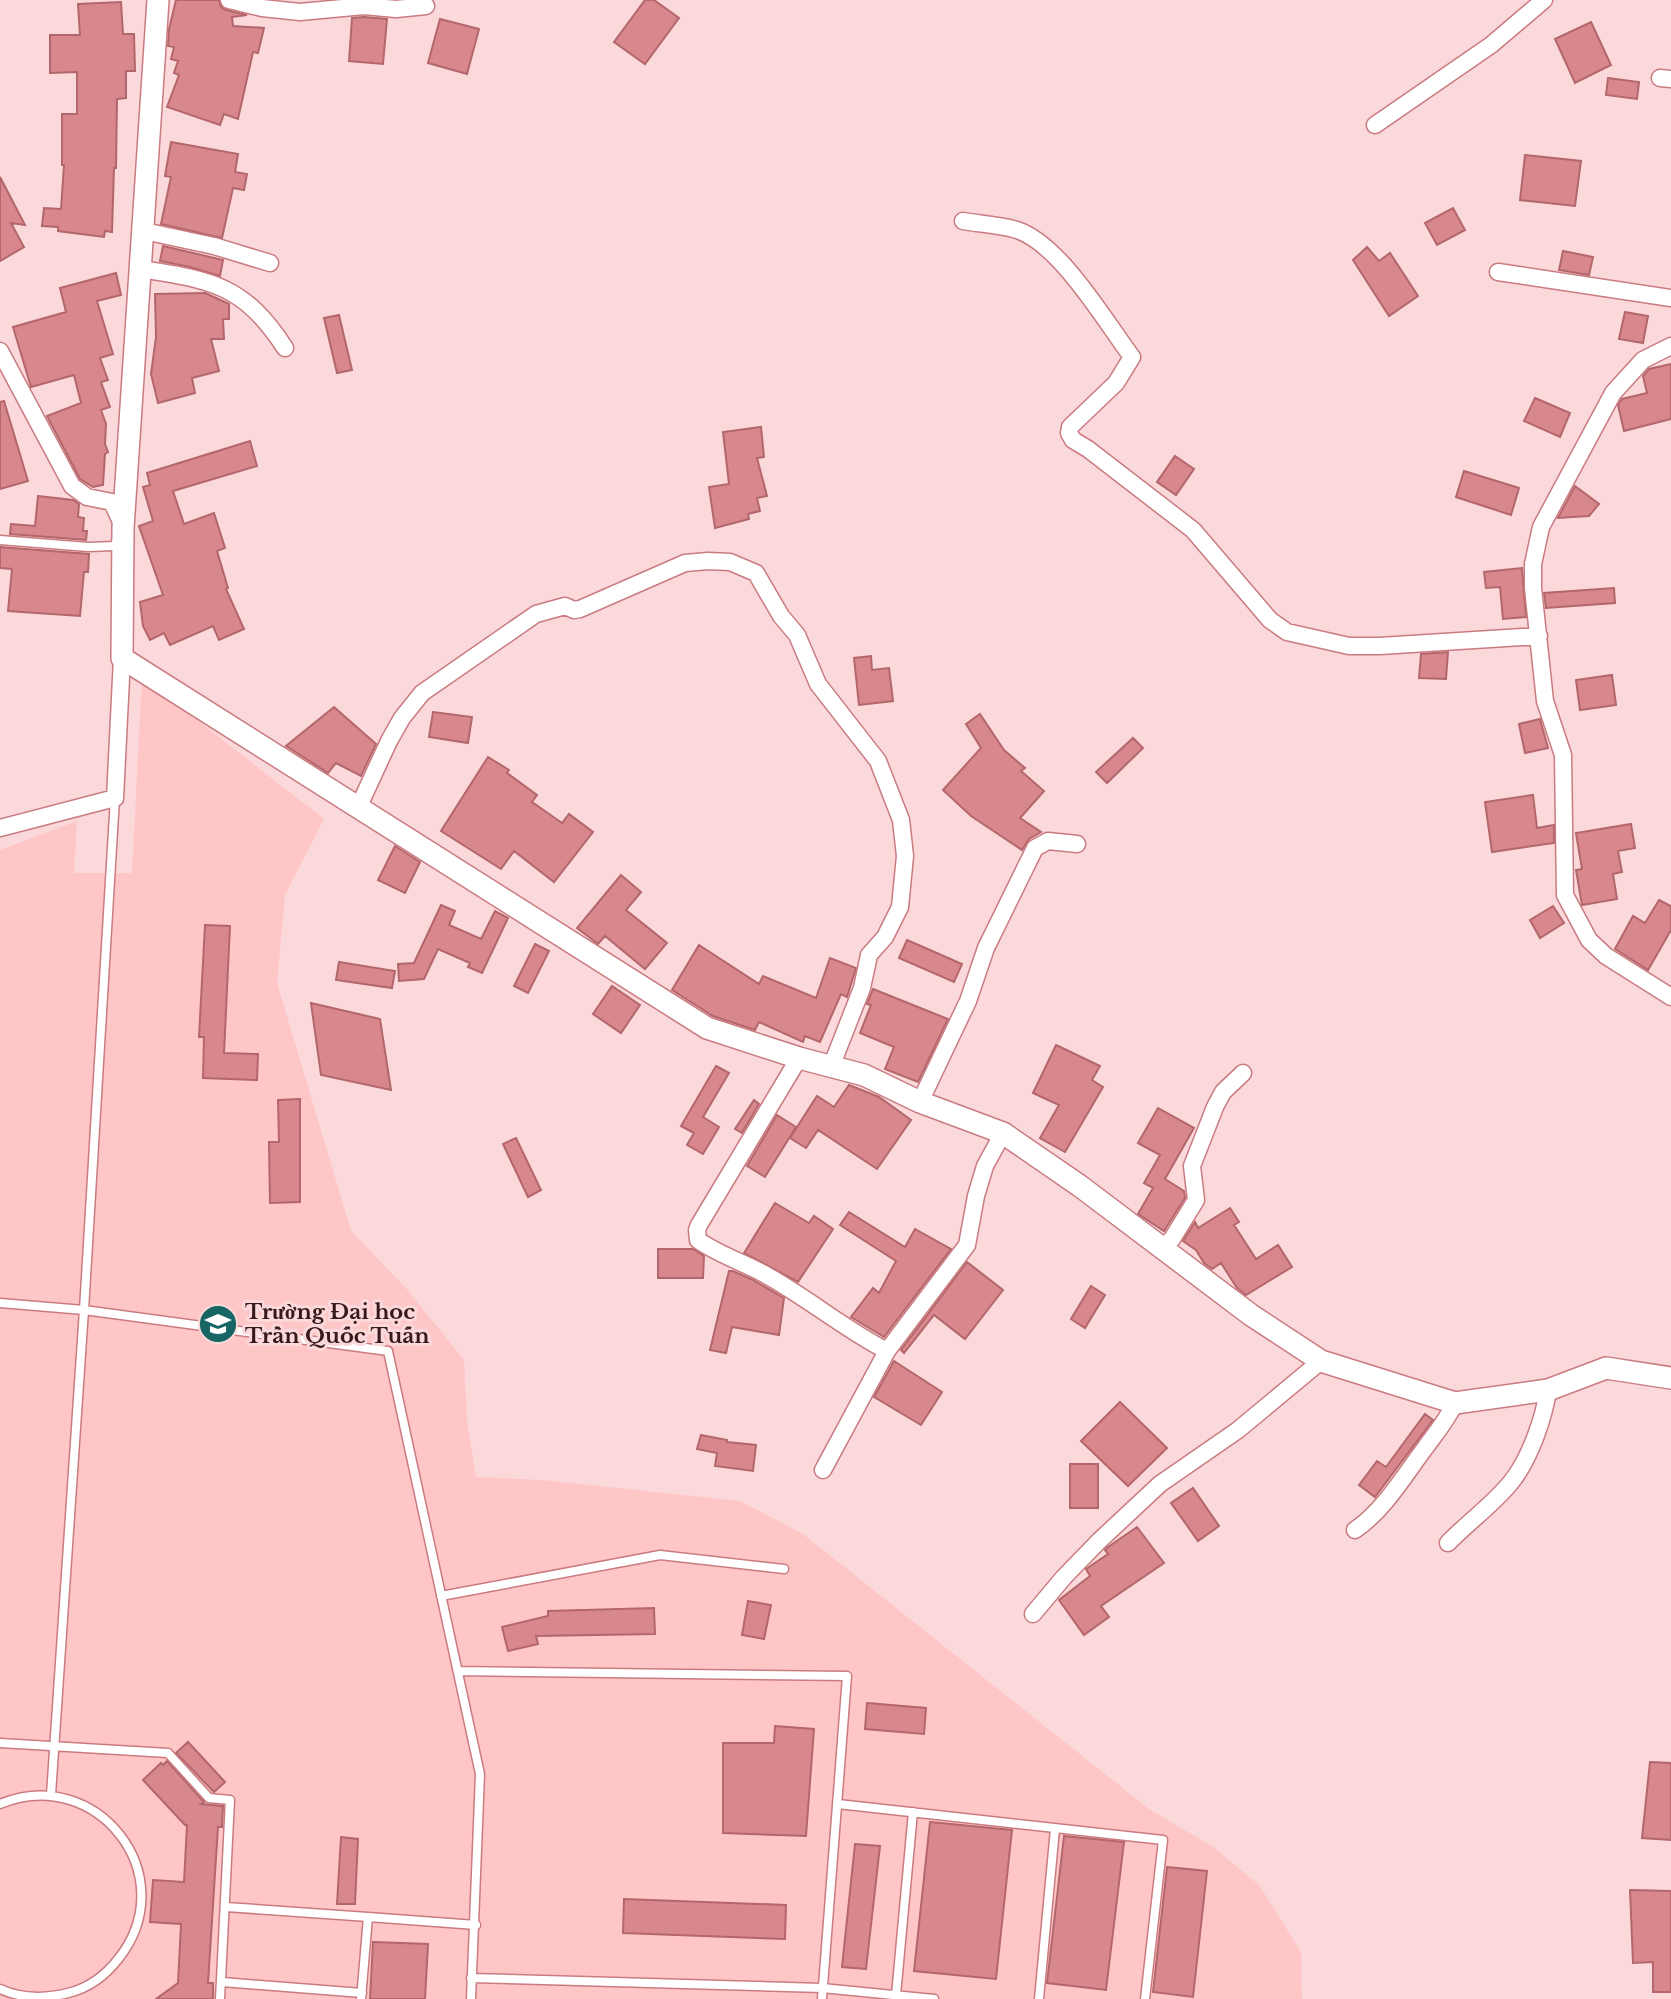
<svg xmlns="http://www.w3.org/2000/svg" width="1671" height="1999" viewBox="0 0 1671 1999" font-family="'Libre Baskerville',serif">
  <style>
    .built { fill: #ffc6c8 }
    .building { fill: #d8888d; stroke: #b3666b; stroke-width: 2 }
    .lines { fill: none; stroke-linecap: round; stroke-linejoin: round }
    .service-casing { stroke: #ca7b80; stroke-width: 11 }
    .minor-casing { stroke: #ca7b80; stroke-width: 19 }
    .tertiary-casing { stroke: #ca7b80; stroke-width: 24 }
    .service { stroke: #fff; stroke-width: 8 }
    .minor { stroke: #fff; stroke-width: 16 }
    .tertiary { stroke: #fff; stroke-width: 21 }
    .labels { text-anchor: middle; stroke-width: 6; stroke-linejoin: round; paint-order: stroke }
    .poi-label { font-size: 21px; font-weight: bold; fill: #38191b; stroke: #fbd8d9; text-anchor: start }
  </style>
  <rect width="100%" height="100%" fill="#fbd8d9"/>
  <!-- built -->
  <path class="built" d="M142 677 324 819 285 895 277 983 351 1231 406 1288 464 1360 467 1421 476 1477 542 1480 740 1501 803 1534 1149 1809 1213 1847 1259 1885 1301 1952 1302 1999H0V850L77 821 74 873H132Z"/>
  <!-- building -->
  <path class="building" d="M176 0H219L221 7 226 10 247 15 232 17 233 26 264 28 258 53 253 52 238 119 224 114 220 125 167 107 179 75 174 73 178 61 171 59 174 47 168 46 169 29Z
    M645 0H654L679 18 645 64 614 42Z
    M121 2 123 34H134L135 71H126V98L117 99 116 168H114L112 232 105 231 104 237 58 231V227L42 226 44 208 61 209 64 165H62V114H77V72L50 73V35H80L78 4Z
    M364 17 387 19 383 64 349 61 352 18Z
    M440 19 479 29 467 74 428 63Z
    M1591 22 1611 65 1575 83 1555 39Z
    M1608 78 1639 82 1637 99 1606 95Z
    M171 142 238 154 235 172 247 174 244 190 233 188 222 238 161 224 171 177 165 176Z
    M1525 155 1581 161 1575 206 1520 200Z
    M0 177 25 225 11 223 24 247 0 261Z
    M1453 208 1465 230 1437 245 1425 223Z
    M163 246 223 260 220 276 190 267 160 261Z
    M1367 247 1379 261 1390 253 1418 296 1389 316 1353 260Z
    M1563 251 1593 257 1589 275 1559 270Z
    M116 273 121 295 97 301 113 354 100 358 108 380 101 382 110 407 101 410 106 424 105 444 108 452 105 454 103 485 93 487 80 479 47 416 81 403 74 375 31 387 13 327 66 312 60 288Z
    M205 293 229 304V319H223L224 339H211L219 371 192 378 195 393 158 403 151 374 156 337 155 294Z
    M1625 312 1648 316 1643 343 1619 339Z
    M339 315 352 370 337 373 324 318Z
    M1671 364V419L1624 431 1618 405 1622 399 1647 393 1643 376 1649 369Z
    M1535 398 1570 413 1560 437 1524 421Z
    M4 401 28 481 0 489V402Z
    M761 427 764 457 757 458 767 496 757 498 760 511 748 514 749 519 715 528 709 487 729 484 723 432Z
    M250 441 257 466 173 491 184 524 214 513 225 548 217 551 228 588 226 589 244 629 219 640 213 626 170 645 164 633 150 640 143 626 140 602 163 595 139 526 153 521 143 487 150 485 147 473Z
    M1175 456 1194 469 1176 495 1157 482Z
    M1464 471 1519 488 1511 515 1456 497Z
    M1575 486 1599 504 1589 516 1558 518Z
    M38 496 73 500 79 504 78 517 84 518 83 531H87L86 540 10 534 11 524 35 526Z
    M0 547 89 554 88 572H84L80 616 8 611 12 569 0 568Z
    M1522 568 1526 617 1503 619 1500 587 1486 588 1484 572Z
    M1614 588 1615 603 1546 608 1544 593Z
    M1448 652 1446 679 1419 678 1421 654Z
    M871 656 872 670 889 668 893 701 859 705 854 658Z
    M1612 675 1616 705 1580 710 1576 680Z
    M334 707 376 744 361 776 336 763 328 773 286 746Z
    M433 712 472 717 468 743 429 737Z
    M980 714 1004 750 1025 768 1021 771 1044 791 1020 818 1041 832 1029 839 1022 850 971 816 943 790 981 748 966 724Z
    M1540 719 1548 748 1525 753 1519 724Z
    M1133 738 1143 748 1107 783 1096 772Z
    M488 757 509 770 507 773 537 795 532 802 562 823 569 814 593 832 554 882 514 851 501 869 441 831Z
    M1533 795 1537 828 1554 825V843L1492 852 1485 802Z
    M1631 824 1635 848 1618 851 1622 872 1613 874 1617 899 1582 905 1576 870 1582 869 1576 833Z
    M395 846 420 862 405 893 378 880Z
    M621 875 641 892 626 910 667 943 645 969 605 936 598 944 577 928Z
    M1659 900 1671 906V930L1648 970 1615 949 1633 916 1645 923Z
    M441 905 455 911 449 925 481 939 495 911 508 918 482 973 468 967 470 963 438 949 424 979 399 981 398 964 414 963Z
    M1553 906 1564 923 1540 938 1530 920Z
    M205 925 230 926 224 1053 258 1054 257 1080 203 1078 204 1037H199Z
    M907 940 962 964 954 982 899 958Z
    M535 944 549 951 528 993 514 986Z
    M699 945 759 984 763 976 816 998 830 958 856 968 847 997 841 994 820 1042 805 1036 803 1042 759 1022 755 1030 713 1016 672 990Z
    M339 962 395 971 392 988 336 980Z
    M612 986 640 1005 621 1033 593 1014Z
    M873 989 948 1019 918 1082 885 1069 894 1047 860 1033 871 1005 867 1004Z
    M311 1003 380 1019 391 1090 321 1075Z
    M1056 1045 1100 1066 1092 1080 1103 1087 1065 1152 1040 1138 1059 1105 1033 1093Z
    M716 1066 729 1073 703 1117 719 1127 703 1154 687 1145 694 1133 681 1126Z
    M849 1085 879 1097 911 1120 877 1169 818 1130 806 1148 790 1138 817 1096 834 1107Z
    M300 1099V1202L270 1203 269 1142H279L278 1100Z
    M754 1100 759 1104 742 1133 735 1129Z
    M1158 1108 1194 1128 1165 1179 1184 1191 1185 1198 1164 1231 1138 1214 1153 1188 1144 1183 1160 1155 1138 1143Z
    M777 1115 796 1127 765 1177 747 1166Z
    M516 1138 541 1190 528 1197 503 1144Z
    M775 1203 809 1223 814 1216 833 1229 798 1282 744 1253Z
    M1230 1208 1239 1222 1234 1225 1256 1259 1278 1245 1292 1267 1246 1295 1237 1288 1221 1263 1212 1269 1204 1263 1196 1250 1183 1241 1195 1222 1198 1228Z
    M849 1212 905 1247 915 1229 951 1249 884 1337 851 1317 873 1288 879 1293 896 1261 840 1225Z
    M658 1249H693L704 1256 703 1278H658Z
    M967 1262 1003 1290 965 1339 934 1315 904 1353 901 1350Z
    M729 1271H733L753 1280 784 1298 779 1335 732 1327 726 1353 710 1350Z
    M1091 1286 1105 1295 1085 1328 1071 1319Z
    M894 1361 942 1392 921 1425 874 1397Z
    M1120 1402 1167 1448 1128 1486 1081 1441Z
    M1425 1414 1433 1420 1375 1497 1359 1485 1377 1461 1386 1467Z
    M701 1435 727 1440V1442L756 1445 753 1471 715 1466 717 1453 697 1449Z
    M1070 1464H1098V1508H1070Z
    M1193 1488 1219 1526 1198 1541 1171 1503Z
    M1137 1527 1164 1563 1101 1606 1109 1617 1084 1635 1059 1600 1090 1576 1086 1569 1108 1554 1105 1550 1108 1547Z
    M748 1601 771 1605 764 1639 742 1635Z
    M654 1608 655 1634 536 1636 538 1644 508 1651 502 1627 548 1616V1611Z
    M867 1703 926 1708 924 1734 865 1729Z
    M775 1726 814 1729 806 1836 723 1833V1743H774Z
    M188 1742 225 1782 214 1792 176 1753Z
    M167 1761 204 1802 201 1804 223 1806 222 1827H218L208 1983H213V1999H156L178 1983 181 1924 150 1922 153 1880 184 1882 187 1825H185L143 1780 161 1763 163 1765Z
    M1650 1762 1671 1763V1840L1642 1838Z
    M930 1822 1012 1830 996 1979 914 1971Z
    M1064 1836 1124 1842 1106 1990 1047 1983Z
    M341 1837 358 1839 355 1904H337Z
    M855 1844 880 1846 866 1969 842 1967Z
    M1167 1867 1207 1871 1193 1997 1153 1992Z
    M1630 1890 1671 1891V1992H1653V1962L1633 1963Z
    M624 1899 786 1905 785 1939 623 1933Z
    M373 1942 428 1944 425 1999H370Z"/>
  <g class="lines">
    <!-- service casing -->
    <g class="service-casing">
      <path id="service" d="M0 540 88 547 114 546 117 540
        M0 1303 84 1310 388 1351 480 1774 471 1999
        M441 1596 660 1555 784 1569
        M458 1671 847 1676 822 1999
        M0 1743 168 1753 209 1798 230 1800 220 1999
        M51 1795 84 1310 115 798
        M0 1804C96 1764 184 1875 119 1958 106 1975 89 1988 68 1993 44 1999 22 1999 0 1989
        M838 1804 1163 1840 1145 1999
        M226 1907 368 1917 361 1999
        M368 1917 476 1925
        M471 1978 822 1988 934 1999
        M222 1982 362 1993
        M896 1995 913 1812
        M1039 1999 1055 1829"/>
    </g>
    <!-- minor casing -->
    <g class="minor-casing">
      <path id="minor" d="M229 0 262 8 300 12 364 6 396 9 426 6
        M1660 78 1671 79
        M1375 125 1491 45 1544 0
        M963 221C980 224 1000 225 1017 230 1060 244 1105 321 1132 357L1116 383 1070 427 1069 433 1073 440 1088 449 1193 530 1270 620 1287 632 1349 646H1380L1539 636
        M144 231 214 246 270 263
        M141 269C212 280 244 285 285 348
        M1498 272 1671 298
        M1671 346 1643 360 1613 393 1541 527 1533 564V588L1545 701 1563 755 1565 895 1589 940 1606 956 1671 997
        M0 351 72 486 87 497 112 502 122 524
        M359 806 389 741 402 718 422 693 536 614 565 606 574 610 580 609 685 563 708 561 730 562 756 573 781 616 797 635 818 684 878 761 901 820 905 856 900 907 885 937 869 955 862 988 831 1067
        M0 828 115 798 122 658
        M799 1058 699 1225 697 1230 698 1240C719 1255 743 1262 766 1275 808 1298 844 1329 887 1351
        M920 1102 968 1001 986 948 1035 848 1048 841 1077 844
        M1163 1247 1172 1239 1196 1200 1192 1166 1215 1107 1223 1092 1243 1073
        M823 1470 887 1351 967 1245 976 1196 985 1166 1003 1133
        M1355 1530C1384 1510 1404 1476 1425 1448 1436 1433 1447 1420 1455 1403
        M1448 1543C1468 1522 1494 1504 1512 1481 1530 1458 1544 1418 1548 1390
        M1033 1614 1064 1577 1099 1541 1160 1484 1238 1430 1321 1361"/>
    </g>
    <!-- tertiary casing -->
    <g class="tertiary-casing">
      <path id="tertiary" d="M158 0 123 528 122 658 707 1028 799 1058 864 1075 920 1102 1003 1133 1080 1186 1251 1315 1321 1361 1455 1403 1548 1390 1606 1368 1671 1378"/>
    </g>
    <!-- service -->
    <use href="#service" class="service"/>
    <!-- minor -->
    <use href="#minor" class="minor"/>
    <!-- tertiary -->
    <use href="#tertiary" class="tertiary"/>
  </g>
  <!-- icons -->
  <defs>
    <g id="university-disc" transform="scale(2.0125)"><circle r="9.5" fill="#176666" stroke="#fbd8d9"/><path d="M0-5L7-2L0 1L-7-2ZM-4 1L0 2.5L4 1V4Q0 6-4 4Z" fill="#fff"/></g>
  </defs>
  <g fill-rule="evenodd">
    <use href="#university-disc" x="218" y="1324"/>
  </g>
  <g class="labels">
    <!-- poi labels -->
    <g class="poi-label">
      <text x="245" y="1319">Trường Đại học<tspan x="245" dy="24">Trần Quốc Tuấn</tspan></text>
    </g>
  </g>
</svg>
